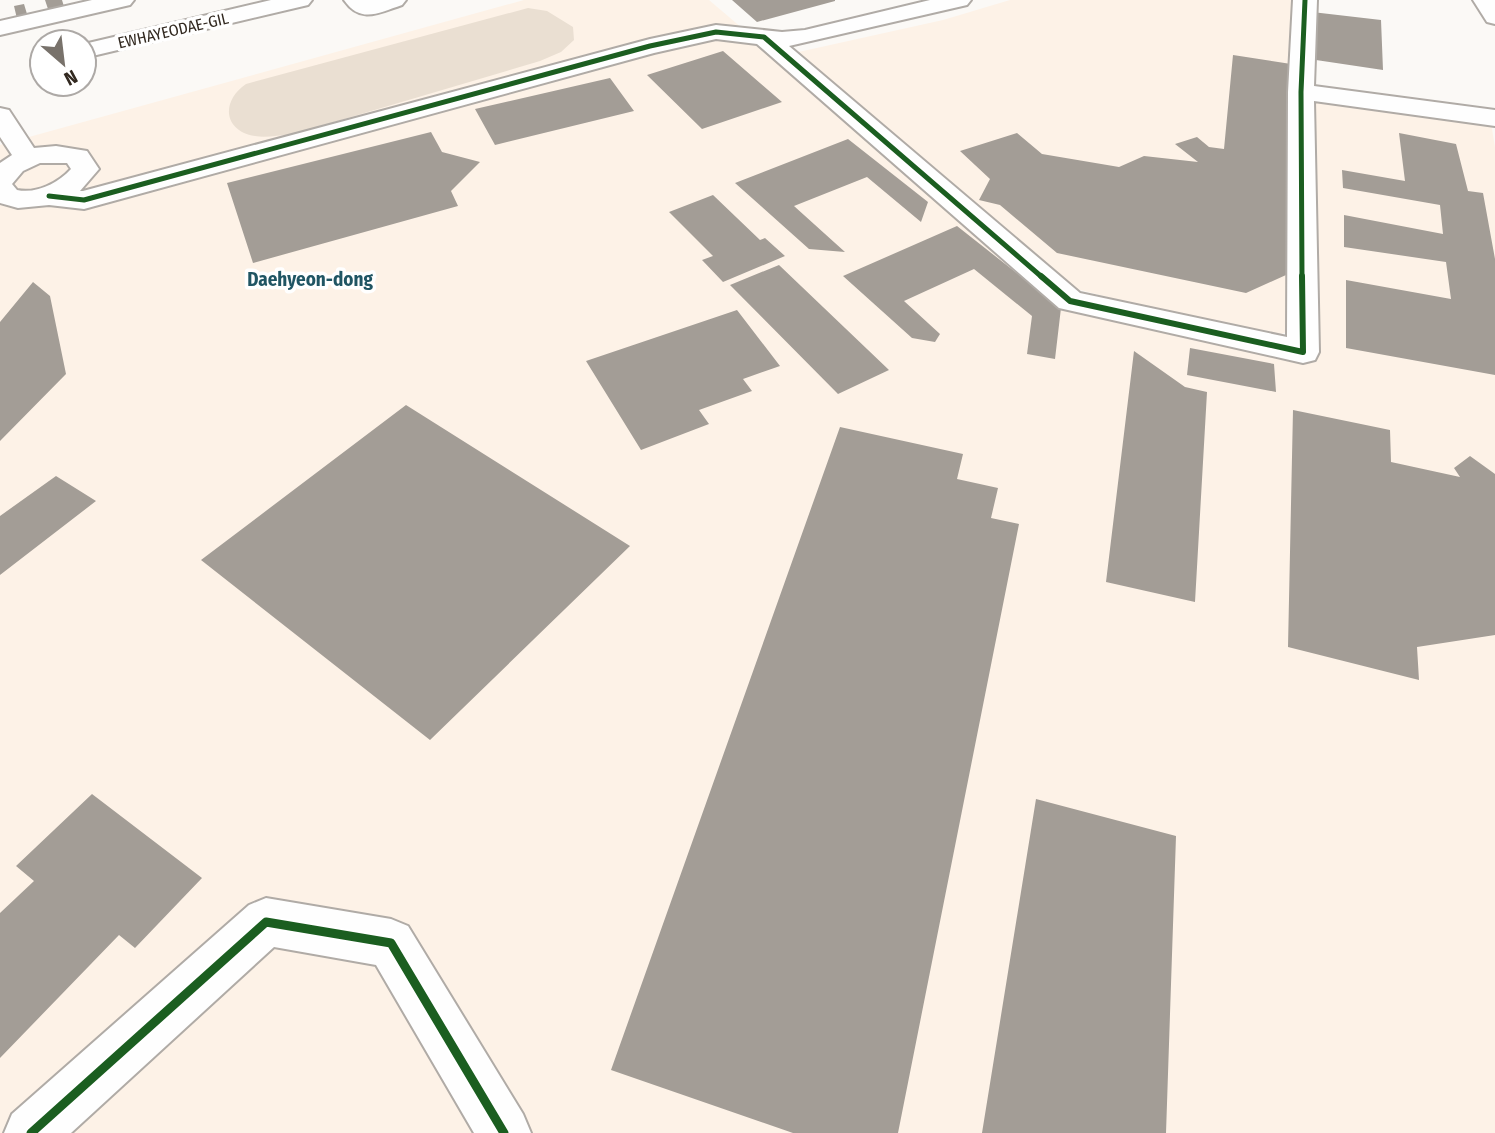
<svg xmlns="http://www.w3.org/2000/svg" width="1495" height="1133" viewBox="0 0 1495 1133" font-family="'Fira Sans Condensed',sans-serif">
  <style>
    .built { fill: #fdf2e7 }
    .green { fill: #eadfd2 }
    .building { fill: #a39d96 }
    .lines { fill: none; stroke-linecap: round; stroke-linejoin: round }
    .minor-casing { stroke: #b0aba6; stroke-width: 4 }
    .major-casing { stroke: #b0aba6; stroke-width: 4 }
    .minor { fill: #fefefe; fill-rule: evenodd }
    .major { fill: #fefefe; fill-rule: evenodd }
    .cycleway-far2-casing { stroke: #fff; stroke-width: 8 }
    .cycleway-far1-casing { stroke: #fff; stroke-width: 10 }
    .cycleway-casing { stroke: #fff; stroke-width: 13 }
    .cycleway-far2 { stroke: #1b5e20; stroke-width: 5 }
    .cycleway-far1 { stroke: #1b5e20; stroke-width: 6 }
    .cycleway { stroke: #1b5e20; stroke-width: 9 }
    .labels { text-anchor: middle; stroke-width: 7; stroke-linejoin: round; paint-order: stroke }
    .far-street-label { font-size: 16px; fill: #322920; stroke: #fff }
    .far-quarter-label { font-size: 19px; font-weight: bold; fill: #205563; stroke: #fff }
  </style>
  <rect width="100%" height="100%" fill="#fbf9f6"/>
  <!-- built -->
  <path class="built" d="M524 0H709L1068 305 1309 360 1308 99 1491 123 1495 147V1133H0V145Z
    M1010 0H1299L1296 329 1266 339 1073 288 794 53 943 20Z"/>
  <!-- green -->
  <path class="green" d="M528 8 547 11 573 27 574 40 561 52 540 61 290 135C279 135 266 138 255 136 223 131 221 101 246 84Z"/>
  <!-- building -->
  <path class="building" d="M45 0H62L66 13 18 23 14 6 24 4 27 14 48 9Z
    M732 0H835V1L757 22Z
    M1312 12 1381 20 1383 70 1316 60Z
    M723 51 782 102 702 129 647 75Z
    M1233 55 1291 64 1286 275 1246 293 1057 253 1000 205 979 200 990 179 960 151 1017 133 1042 154 1119 167 1144 156 1198 162 1175 144 1197 137 1209 147 1224 149Z
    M610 78 634 111 495 145 475 109Z
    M431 132 442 152 480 162 451 191 458 206 253 263 227 183Z
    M1399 133 1456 144 1468 191 1483 193 1495 259V375L1346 348V280L1451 299 1446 262 1344 247V215L1443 234 1440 205 1343 188 1342 170 1405 181Z
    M848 139 928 202 921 222 867 177 794 206 845 252 809 249 735 183Z
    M713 195 760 240 765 238 785 256 723 282 702 260 713 256 669 212Z
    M957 226 1061 308 1055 359 1027 354 1032 316 974 269 904 301 940 334 935 342 912 338 843 276Z
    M779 265 889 370 838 394 730 285Z
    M33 282 50 296 66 374 0 441V322Z
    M737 310 780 366 743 379 752 391 699 410 709 424 641 450 586 361Z
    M1190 348 1274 364 1276 392 1187 375Z
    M1134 351 1185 387 1207 392 1195 602 1106 582Z
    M406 405 630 546 430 740 201 560Z
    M1293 410 1390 430 1391 462 1460 477 1454 468 1470 456 1495 474V635L1417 647 1419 680 1288 647Z
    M840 427 963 454 957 479 998 488 991 518 1019 524 898 1133H793L611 1070Z
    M56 476 96 501 0 575V516Z
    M92 794 202 878 135 948 119 935 0 1058V913L34 881 16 866Z
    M1036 799 1176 836 1166 1133H982Z"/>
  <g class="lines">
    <!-- minor casing -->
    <g class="minor-casing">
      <path id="minor" d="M92 0H134L130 5 0 35V21Z
        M271 0H312L308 5 84 58V44Z
        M344 0H406L402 5C378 13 361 24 344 0Z
        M930 0H971L967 5 789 46 1080 293 1287 337 1288 92 1293 0H1317L1314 86 1495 110V126L1314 101 1319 352 1315 360 1303 363 1059 308 757 44 716 39 654 53 84 209 49 205 18 208 0 203V163L12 155 0 137V108L9 110 34 148 56 146 87 151 99 169 80 191H83L650 39 716 25 782 32 805 30ZM40 163H67L71 169C58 183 37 194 17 190L12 184 23 171Z
        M266 898 391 919 408 926 523 1114 531 1133H474L376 965 274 947 71 1133H4L12 1114 249 905Z"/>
    </g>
    <!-- major casing -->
    <g class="major-casing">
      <path id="major" d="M1473 0H1495V24L1487 22Z"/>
    </g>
    <!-- minor -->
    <use href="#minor" class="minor"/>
    <!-- major -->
    <use href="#major" class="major"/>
    <!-- cycleway-far2 casing -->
    <g class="cycleway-far2-casing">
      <path id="cycleway-far2" d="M49 196 84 200 650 46 716 32 764 37 1043 278
        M1302 278 1301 92 1305 0"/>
    </g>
    <!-- cycleway-far1 casing -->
    <g class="cycleway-far1-casing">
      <path id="cycleway-far1" d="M1041 276 1070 301 1303 352 1302 276"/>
    </g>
    <!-- cycleway casing -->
    <g class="cycleway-casing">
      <path id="cycleway" d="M31 1133 266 922 391 943 504 1133"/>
    </g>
    <!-- cycleway-far2 -->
    <use href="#cycleway-far2" class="cycleway-far2"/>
    <!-- cycleway-far1 -->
    <use href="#cycleway-far1" class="cycleway-far1"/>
    <!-- cycleway -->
    <use href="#cycleway" class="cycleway"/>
  </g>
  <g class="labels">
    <!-- far-street labels -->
    <g class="far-street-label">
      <text transform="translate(173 30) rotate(-13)" y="6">EWHAYEODAE-GIL</text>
    </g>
    <!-- far-quarter labels -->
    <g class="far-quarter-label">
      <text x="310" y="286">Daehyeon-dong</text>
    </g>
  </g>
  <!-- north arrow -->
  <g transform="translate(63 63) rotate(152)"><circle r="33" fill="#ffffff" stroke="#ada9a6" stroke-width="2"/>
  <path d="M0-5L12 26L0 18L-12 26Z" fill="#78726b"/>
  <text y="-10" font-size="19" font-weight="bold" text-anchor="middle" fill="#322920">N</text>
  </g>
</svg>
